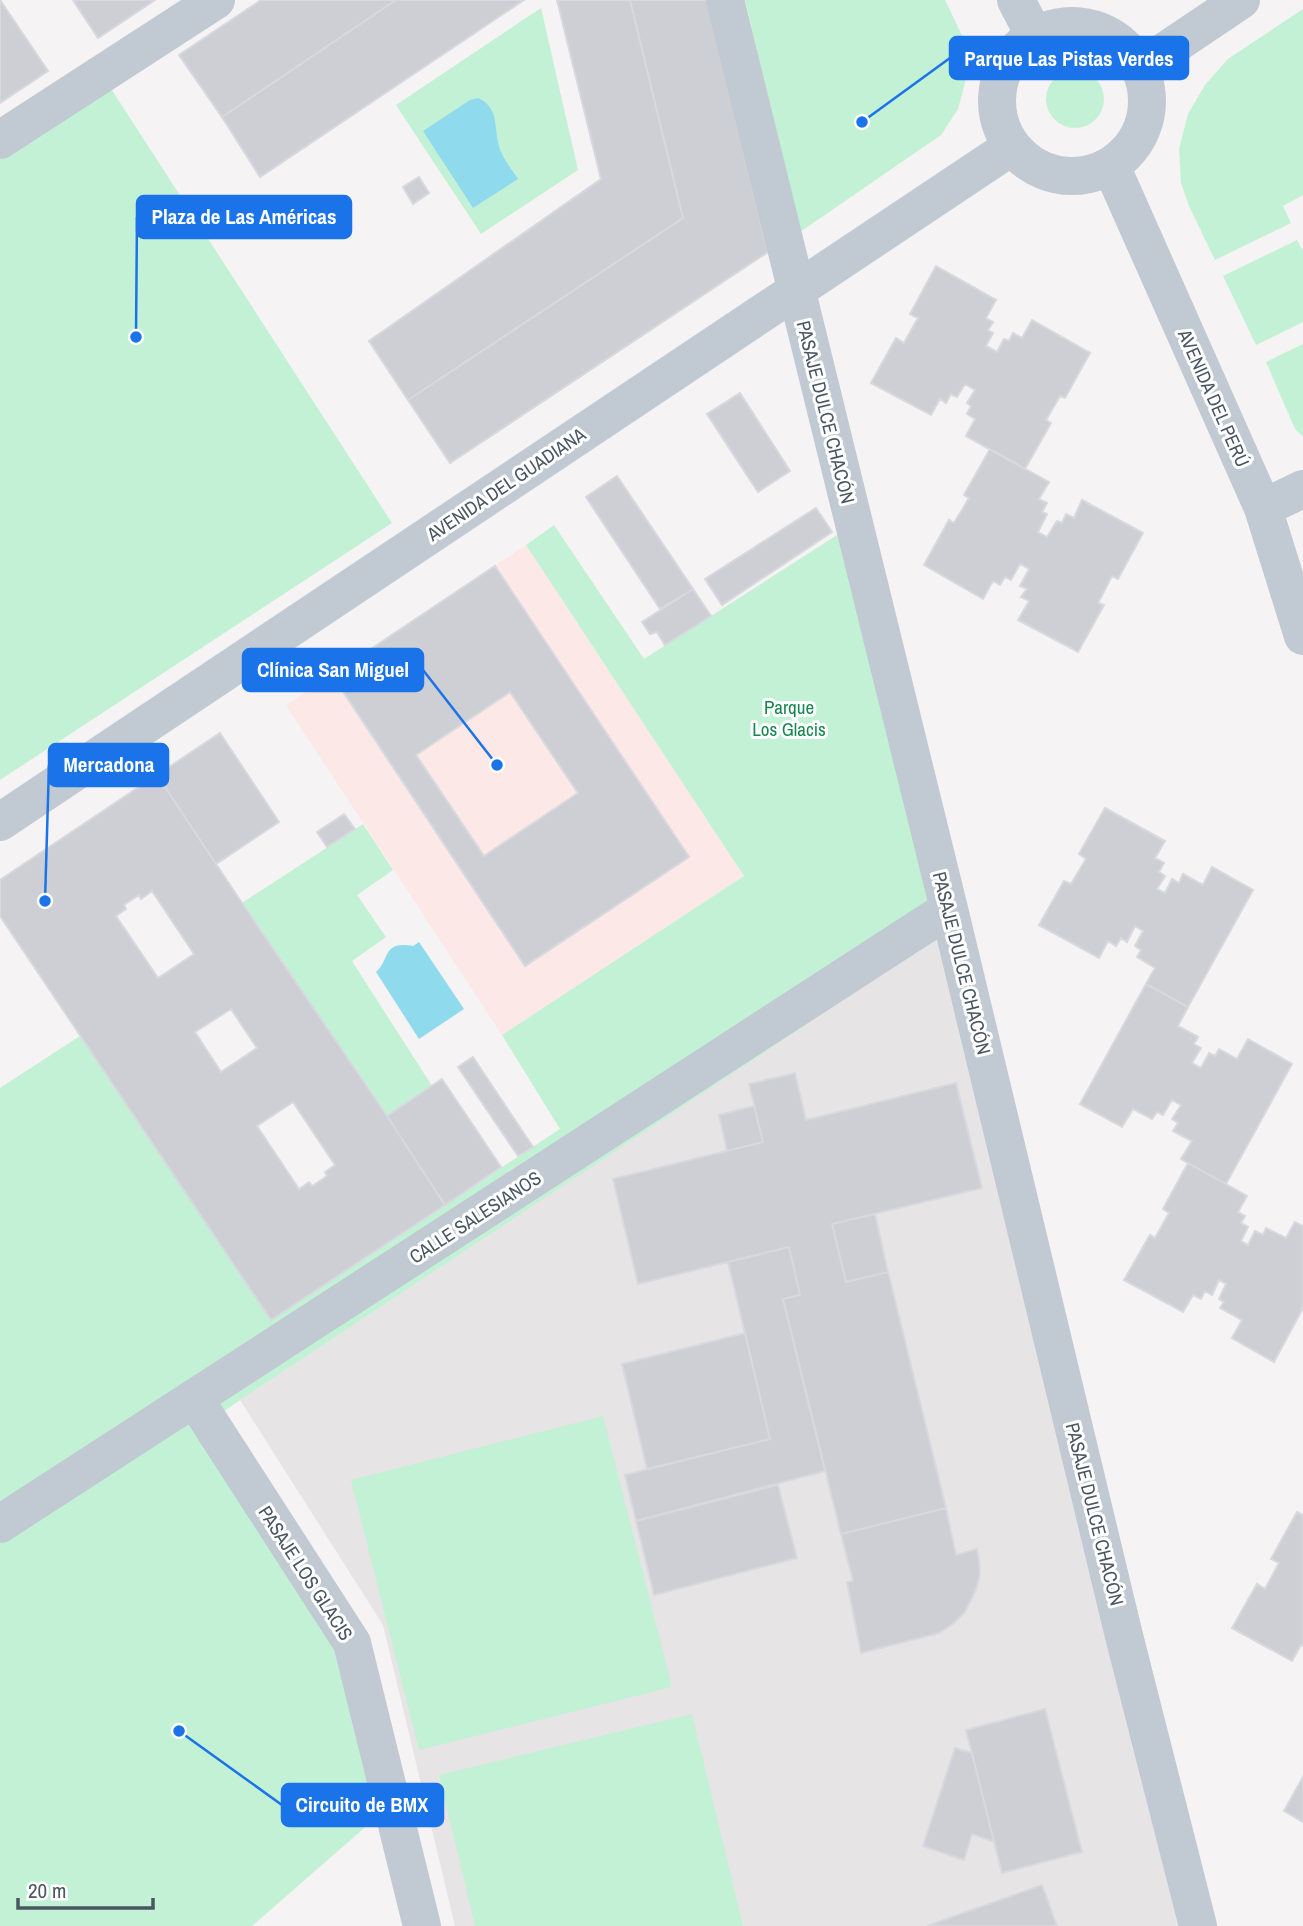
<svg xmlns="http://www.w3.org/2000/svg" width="1303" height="1926" viewBox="0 0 1303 1926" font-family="'Archivo Narrow',sans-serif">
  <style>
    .education { fill: #e6e4e5 }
    .medical { fill: #fce8e6 }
    .green { fill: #c3f1d5 }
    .water { fill: #90daee }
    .building { fill: #cdcfd5; stroke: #d7d9de; stroke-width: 2; fill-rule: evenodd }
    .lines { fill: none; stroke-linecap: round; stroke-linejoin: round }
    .street { stroke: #c1cad2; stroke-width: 38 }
    .labels { text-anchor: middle; stroke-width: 6; stroke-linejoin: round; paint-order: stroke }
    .street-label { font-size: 19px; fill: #4a5661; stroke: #fff }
    .park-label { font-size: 19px; fill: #17864f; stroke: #fff }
    .leader { fill: none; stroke: #1a73e8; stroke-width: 2.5 }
    .callout-dot { fill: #1a73e8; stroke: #fff; stroke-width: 2.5 }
    .callout { fill: #1a73e8; stroke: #1a73e8; stroke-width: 2.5 }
    .callout-label { font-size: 21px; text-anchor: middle; font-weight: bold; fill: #fff }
  </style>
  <rect width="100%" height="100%" fill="#f5f3f3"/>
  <!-- education -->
  <path class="education" d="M938 936 1179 1926H455L383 1625 240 1400Z"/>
  <!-- medical -->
  <path class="medical" d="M526 545 744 876 502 1035 286 705Z"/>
  <!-- green -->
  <path class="green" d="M745 0H945L968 48 966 79 958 109 941 135 800 232Z
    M541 8 578 170 481 234 396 105Z
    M1303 9V195L1283 206 1291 223 1215 260 1189 206 1181 183 1179 149 1188 114 1205 85 1228 59Z
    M1046 99a29 29 0 1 1 58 0a29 29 0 1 1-58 0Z
    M106 81 392 523 0 780V150Z
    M1297 240 1303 251V322L1256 345 1223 276Z
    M822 330 1215 1926 938 937 240 1400 198 1430 337 1645 378 1816 252 1926H0V1088L80 1036 271 1320 560 1129 502 1035 744 876 526 545 554 525 644 659 837 535Z
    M1303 344V437L1295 429 1266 362Z
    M363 824 393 870 357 895 386 937 352 961 432 1086 387 1116 242 903Z
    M603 1416 672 1687 419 1750 351 1480Z
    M692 1714 743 1926H475L439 1775Z"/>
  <!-- water -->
  <path class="water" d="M478 98C502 108 492 134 502 154 506 163 513 171 518 179L473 208 423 131 470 100Z
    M419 942 464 1009 419 1039 376 972C390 960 382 940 413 946Z"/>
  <!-- building -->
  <path class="building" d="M0 0 48 71 0 103Z
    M73 0H155L98 38Z
    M261 0H396L222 117 179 55Z
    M396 0H524L260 177 222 117Z
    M557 0H630L683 218 408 400 369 341 601 179Z
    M630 0H707L768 252 450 463 408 400 683 218Z
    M419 177 429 193 413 204 403 187Z
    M936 266 996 300 986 318 993 322 988 330 993 333 986 346 997 352 1004 339 1009 341 1013 333 1022 338 1032 320 1090 353 1065 398 1060 396 1046 420 1051 423 1025 469 966 436 975 419 967 414 971 406 967 403 975 390 965 384 957 397 951 394 946 403 940 399 931 415 871 383 896 338 904 343 918 318 910 314Z
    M740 393 790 471 758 492 707 414Z
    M990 449 1049 482 1039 499 1047 503 1042 512 1047 514 1038 532 1047 537 1057 521 1062 523 1066 514 1074 518 1082 500 1143 533 1118 579 1112 576 1098 603 1104 605 1078 652 1018 620 1029 601 1021 597 1027 589 1020 586 1029 569 1020 564 1011 580 1005 577 1000 585 993 581 983 599 924 565 949 520 954 523 969 498 964 495Z
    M617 476 693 589 660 609 586 497Z
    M816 508 832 532 722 605 705 579Z
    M495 566 689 857 525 966 332 675ZM510 692 578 793 484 856 416 755Z
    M693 589 711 616 665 645 657 632 650 634 642 622Z
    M220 733 279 822 216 864 157 775Z
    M157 775 242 903 387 1116 445 1205 271 1320 0 916V880ZM152 891 194 954 158 978 116 916 126 909 124 905 139 895 141 899ZM231 1009 257 1048 221 1072 195 1032ZM293 1102 335 1165 325 1172 327 1176 312 1186 309 1182 299 1189 257 1126Z
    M1105 808 1165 841 1155 858 1164 863 1159 872 1165 876 1157 889 1165 893 1172 879 1179 883 1183 874 1203 885 1212 867 1253 890 1188 1007 1146 984 1155 968 1137 957 1141 950 1135 946 1143 931 1135 926 1127 942 1121 938 1116 946 1108 941 1099 958 1039 925 1064 881 1071 884 1086 859 1079 854Z
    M344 814 355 829 327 847 317 832Z
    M1146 984 1188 1007 1178 1026 1198 1037 1194 1044 1201 1048 1192 1063 1201 1068 1209 1053 1215 1056 1219 1049 1237 1059 1248 1039 1292 1064 1226 1184 1181 1159 1192 1141 1173 1131 1178 1123 1172 1119 1181 1105 1172 1100 1163 1115 1157 1112 1152 1119 1133 1109 1122 1127 1080 1104Z
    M473 1057 533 1147 518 1156 458 1067Z
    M795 1073 806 1120 956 1083 982 1188 832 1224 846 1282 888 1272 946 1508 841 1534 783 1299 800 1295 789 1247 638 1284 613 1179 763 1142 749 1084Z
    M442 1079 501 1167 445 1205 387 1116Z
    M754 1106 763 1142 727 1151 719 1115Z
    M1188 1163 1247 1196 1238 1212 1245 1216 1241 1223 1248 1227 1241 1241 1248 1245 1255 1231 1263 1235 1266 1228 1286 1238 1295 1222 1303 1226V1308L1274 1362 1232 1338 1242 1320 1220 1308 1224 1302 1219 1299 1226 1284 1219 1280 1212 1295 1205 1291 1201 1299 1193 1295 1183 1312 1124 1280 1150 1235 1155 1238 1169 1213 1163 1209Z
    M875 1214 888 1272 846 1282 832 1224Z
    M789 1247 800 1295 783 1299 825 1471 636 1521 625 1475 770 1439 728 1262Z
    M745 1333 770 1439 647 1469 622 1364Z
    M778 1485 797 1558 654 1595 636 1521Z
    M946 1508 956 1555 977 1549 979 1561 980 1574 976 1590 965 1612 954 1623 939 1633 861 1653 847 1582 853 1581 841 1534Z
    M1297 1512 1303 1515V1646L1301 1645 1292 1661 1232 1628 1257 1584 1265 1589 1279 1563 1271 1559Z
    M1045 1709 1082 1852 1002 1873 966 1730Z
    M955 1748 972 1753 994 1842 972 1834 964 1860 923 1846Z
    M1303 1777V1822L1284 1811Z
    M1042 1885 1057 1926H927Z"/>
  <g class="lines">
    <!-- street -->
    <path class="street" d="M725 0 949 909 1124 1636 1198 1926
      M1016 0 1034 35
      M997 101a75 75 0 1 1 150 0a75 75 0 1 1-150 0Z
      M1140 68 1241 0
      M0 140 216 0
      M1111 166 1263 508 1303 636
      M1263 508 1303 489
      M0 822 1011 147
      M194 1398 352 1643 422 1926
      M0 1524 949 909"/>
  </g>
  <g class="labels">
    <!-- street labels -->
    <g class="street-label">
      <text transform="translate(1214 398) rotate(66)" y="7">AVENIDA DEL PERÚ</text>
      <text transform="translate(826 412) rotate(76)" y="7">PASAJE DULCE CHACÓN</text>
      <text transform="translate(506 484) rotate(-34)" y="7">AVENIDA DEL GUADIANA</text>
      <text transform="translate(962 963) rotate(76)" y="7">PASAJE DULCE CHACÓN</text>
      <text transform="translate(475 1217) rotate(-33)" y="7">CALLE SALESIANOS</text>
      <text transform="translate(1095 1514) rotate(76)" y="7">PASAJE DULCE CHACÓN</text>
      <text transform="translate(306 1573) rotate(57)" y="7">PASAJE LOS GLACIS</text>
    </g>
    <!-- park labels -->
    <g class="park-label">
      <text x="789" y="714">Parque<tspan x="789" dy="22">Los Glacis</tspan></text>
    </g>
  </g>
  <!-- callouts -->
  <path class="leader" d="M862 122L950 58M136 337L137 217M497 765L423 670M45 901L49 765M179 1731L282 1805"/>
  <g class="callout-dot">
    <circle cx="862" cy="122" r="7"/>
    <circle cx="136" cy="337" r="7"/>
    <circle cx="497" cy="765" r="7"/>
    <circle cx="45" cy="901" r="7"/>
    <circle cx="179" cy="1731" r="7"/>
  </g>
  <g class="callout">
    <rect x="950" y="37" width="238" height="42" rx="7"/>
    <rect x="137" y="196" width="214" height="42" rx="7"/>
    <rect x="243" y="649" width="180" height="42" rx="7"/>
    <rect x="49" y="744" width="119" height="42" rx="7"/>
    <rect x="282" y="1784" width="161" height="42" rx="7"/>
  </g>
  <g class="callout-label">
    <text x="1069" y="66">Parque Las Pistas Verdes</text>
    <text x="244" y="224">Plaza de Las Américas</text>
    <text x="333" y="677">Clínica San Miguel</text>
    <text x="109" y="772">Mercadona</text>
    <text x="362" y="1812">Circuito de BMX</text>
  </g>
  <!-- scale -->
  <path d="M18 1898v10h135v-10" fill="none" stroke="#4a5661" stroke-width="3.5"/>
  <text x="28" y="1898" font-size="21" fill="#4a5661" stroke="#ffffff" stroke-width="5" paint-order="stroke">20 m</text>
</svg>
